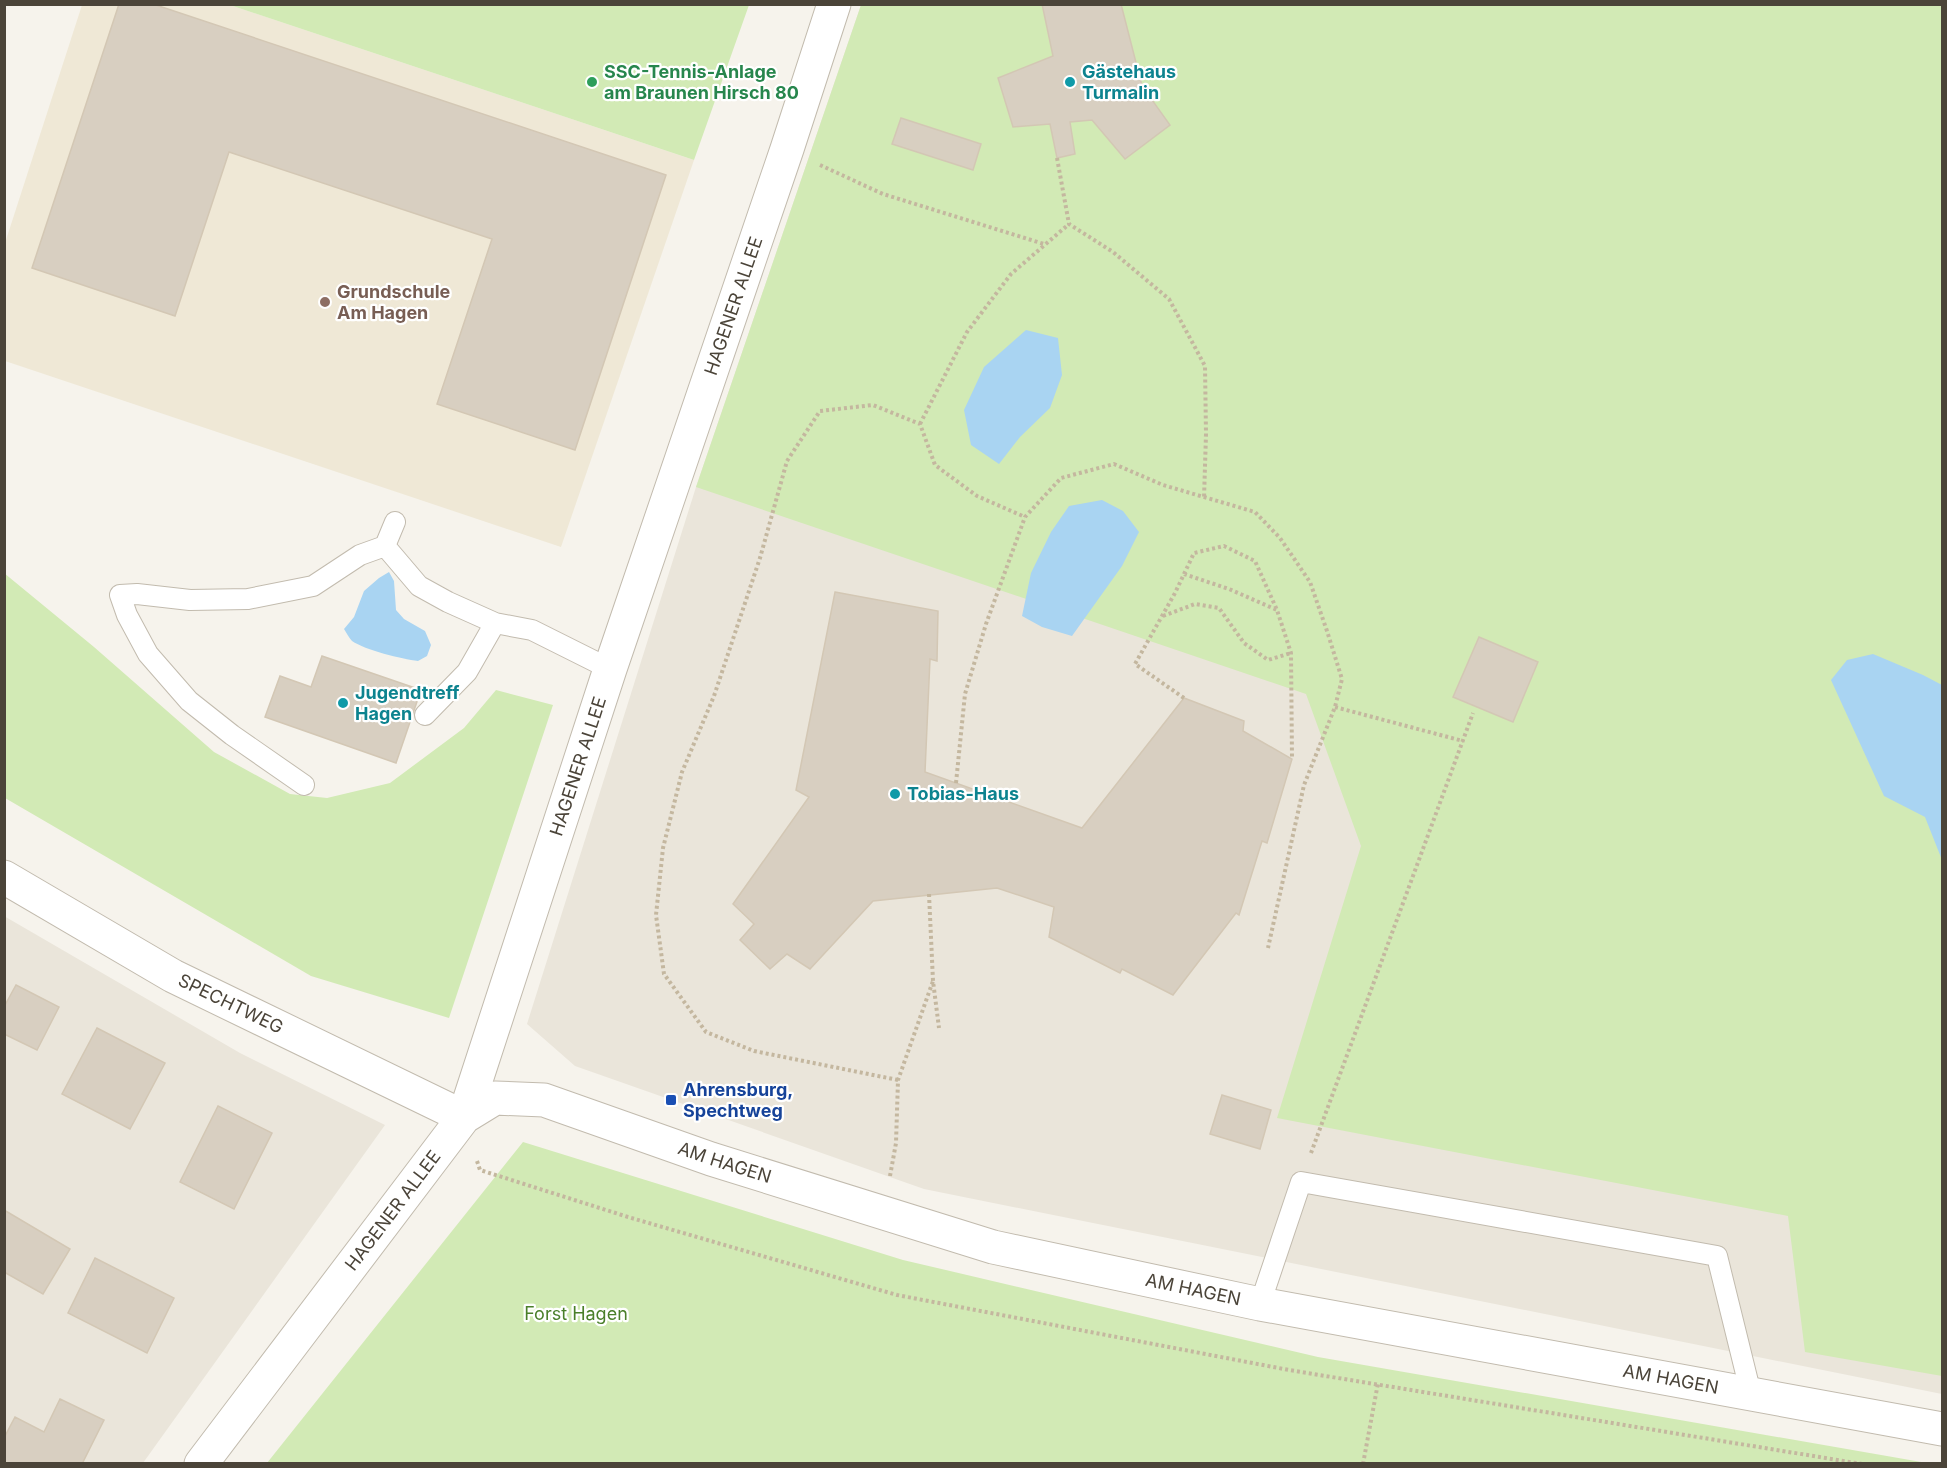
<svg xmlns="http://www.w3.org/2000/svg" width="1947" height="1468" viewBox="0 0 1947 1468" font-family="Inter,sans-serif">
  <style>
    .residential { fill: #eae5da }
    .education { fill: #efe8d6 }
    .green { fill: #d2eab5 }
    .water { fill: #a9d4f2 }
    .building { fill: #d8cfc1; stroke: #d3c7b4; stroke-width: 1.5 }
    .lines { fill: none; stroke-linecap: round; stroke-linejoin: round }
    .service-casing { stroke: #c2bbae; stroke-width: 22 }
    .minor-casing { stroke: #c2bbae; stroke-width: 35 }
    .tertiary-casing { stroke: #c2bbae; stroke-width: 35 }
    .path { stroke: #c4b79f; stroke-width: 4; stroke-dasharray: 3 3; stroke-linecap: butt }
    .service { stroke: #fff; stroke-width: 20 }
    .minor { stroke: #fff; stroke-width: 33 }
    .tertiary { stroke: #fff; stroke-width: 33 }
    .leisure-dot { fill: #2e9e5b; stroke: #fff; stroke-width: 2 }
    .culture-dot { fill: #0f9aa8; stroke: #fff; stroke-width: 2 }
    .education-dot { fill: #8d6e63; stroke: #fff; stroke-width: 2 }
    .transit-dot { fill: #1a4fb4; stroke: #fff; stroke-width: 2 }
    .labels { text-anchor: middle; stroke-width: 4.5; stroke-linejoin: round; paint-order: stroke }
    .leisure-label { font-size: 18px; font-weight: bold; fill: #27864d; stroke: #fff; text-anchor: start }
    .culture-label { font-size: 18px; font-weight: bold; fill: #0d838f; stroke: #fff; text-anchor: start }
    .education-label { font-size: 18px; font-weight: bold; fill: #785e54; stroke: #fff; text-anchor: start }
    .street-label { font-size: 18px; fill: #4b4439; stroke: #fff }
    .transit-label { font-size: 18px; font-weight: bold; fill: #164399; stroke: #fff; text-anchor: start }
    .park-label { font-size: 18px; fill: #4a7f2a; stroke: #fff }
  </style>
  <rect width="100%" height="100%" fill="#f6f3ec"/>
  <!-- residential -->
  <path class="residential" d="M861 5 1942 447V1394L924 1189 575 1066 527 1024 696 487Z
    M4 916 240 1053 385 1125 143 1463H5Z"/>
  <!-- education -->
  <path class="education" d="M82 5H230L694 160 561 547 5 361V243Z"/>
  <!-- green -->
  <path class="green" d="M230 5 749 4V5L694 160Z
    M861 5H1942V1376L1805 1352 1788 1216 1277 1118 1361 846 1306 694 696 487Z
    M4 573 94 647 214 752 290 794 327 798 390 783 464 728 496 690 553 705 449 1018 311 976 5 798Z
    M523 1142 903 1260 1318 1357 1927 1463H267Z"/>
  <!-- water -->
  <path class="water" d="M1026 330 1058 338 1062 375 1050 408 1020 437 999 464 971 445 964 410 984 367Z
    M1102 500 1123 511 1139 532 1122 566 1072 636 1042 627 1022 616 1031 573 1051 532 1069 506Z
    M389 572 394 581 396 610 404 619 425 631 431 645 427 656 418 661C402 659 365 650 352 641 349 638 346 632 344 629L354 617 364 591 379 578Z
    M1873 654 1923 675 1942 685V860L1925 817 1884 796 1831 680 1847 660Z"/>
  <!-- building -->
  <path class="building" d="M119 4H153L666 175 575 450 437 404 492 239 229 152 175 316 32 268Z
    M1042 4H1121L1142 86 1170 125 1125 159 1092 120 1070 122 1075 154 1057 158 1050 124 1013 127 998 78 1053 56Z
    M901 118 981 144 973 170 892 144Z
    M835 592 938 611 937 661 930 659 925 772 1082 828 1184 698 1244 721 1243 731 1292 759 1267 843 1262 841 1239 915 1236 913 1173 995 1122 969 1120 973 1049 937 1054 907 997 888 873 901 810 969 787 954 770 969 740 940 754 924 733 904 809 797 796 790Z
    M1479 637 1538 662 1513 722 1453 697Z
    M322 656 421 690 396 763 265 717 280 676 311 687Z
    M16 985 59 1007 37 1050 4 1034V1007Z
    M97 1028 165 1063 130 1129 62 1094Z
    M1222 1095 1271 1110 1260 1149 1210 1134Z
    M218 1106 272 1133 234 1209 180 1182Z
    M4 1210 70 1249 43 1294 4 1272Z
    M95 1258 174 1298 147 1353 68 1313Z
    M60 1399 104 1420 82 1464H4V1438L15 1417 44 1432Z"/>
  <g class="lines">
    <!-- service casing -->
    <g class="service-casing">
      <path id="service" d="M395 522 385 546 419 586 448 602 495 623 532 630 610 669
        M425 715 467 672 495 623
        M304 785 232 735 189 701 148 654 127 615 120 595 137 594 190 600 248 599 313 586 360 555 385 546
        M1260 1304 1301 1182 1717 1256 1751 1394"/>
    </g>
    <!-- minor casing -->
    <g class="minor-casing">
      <g id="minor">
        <path id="s1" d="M4 877 173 976 464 1117 610 669 787 149 834 4"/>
      </g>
    </g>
    <!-- tertiary casing -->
    <g class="tertiary-casing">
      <g id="tertiary">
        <path id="s2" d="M201 1464 464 1117 495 1098 544 1100 711 1159 993 1247 1260 1304 1942 1429"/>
      </g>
    </g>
    <!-- path -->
    <path class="path" d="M1057 158 1069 224 1113 252 1169 299 1205 366 1206 434 1204 498
      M820 165 883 194 1044 244
      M920 424 967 332 1011 274 1069 224
      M1184 574 1229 589 1277 610
      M1163 616 1195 604 1219 608 1244 643 1268 660 1291 653
      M1184 698 1135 664 1175 593 1194 553 1224 546 1255 561 1277 610 1291 653 1292 759
      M1335 707 1463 741
      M956 783 965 694 986 624 1025 517 1061 478 1114 464 1163 485 1255 512 1280 538 1310 582 1327 631 1342 679 1335 707 1304 785 1268 948
      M929 894 933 981 939 1028
      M898 1080 754 1051 706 1032 664 974 656 915 663 848 682 772 714 696 760 558 787 461 820 411 873 405 920 424 935 465 977 496 1025 517
      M1311 1153 1473 713
      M477 1161 480 1170 628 1217 897 1295 1289 1370 1862 1464
      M890 1176 896 1143 898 1080 933 981
      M1363 1464 1378 1383"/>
    <!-- service -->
    <use href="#service" class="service"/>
    <!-- minor -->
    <use href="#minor" class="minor"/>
    <!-- tertiary -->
    <use href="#tertiary" class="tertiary"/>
  </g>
  <!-- markers -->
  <circle class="leisure-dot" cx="592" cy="82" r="6"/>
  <g class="culture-dot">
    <circle cx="1070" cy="82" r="6"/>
    <circle cx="343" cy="703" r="6"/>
    <circle cx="895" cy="794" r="6"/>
  </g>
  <circle class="education-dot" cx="325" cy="302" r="6"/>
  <rect class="transit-dot" x="665" y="1094" width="12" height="12" rx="3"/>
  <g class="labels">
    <!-- leisure labels -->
    <g class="leisure-label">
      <text x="604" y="78">SSC-Tennis-Anlage<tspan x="604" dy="21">am Braunen Hirsch 80</tspan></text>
    </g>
    <!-- culture labels -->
    <g class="culture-label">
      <text x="1082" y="78">Gästehaus<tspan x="1082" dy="21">Turmalin</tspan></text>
      <text x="355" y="699">Jugendtreff<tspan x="355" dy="21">Hagen</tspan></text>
      <text x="907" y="800">Tobias-Haus</text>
    </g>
    <!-- education labels -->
    <g class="education-label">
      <text x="337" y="298">Grundschule<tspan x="337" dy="21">Am Hagen</tspan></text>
    </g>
    <!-- street labels -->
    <g class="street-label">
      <text dy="6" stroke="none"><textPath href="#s1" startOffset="1374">HAGENER ALLEE</textPath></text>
      <text dy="6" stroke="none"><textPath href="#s1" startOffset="888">HAGENER ALLEE</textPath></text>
      <text dy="6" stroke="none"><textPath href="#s1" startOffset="260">SPECHTWEG</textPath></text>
      <text dy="6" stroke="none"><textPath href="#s2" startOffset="712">AM HAGEN</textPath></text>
      <text dy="6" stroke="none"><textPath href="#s2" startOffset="318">HAGENER ALLEE</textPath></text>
      <text dy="6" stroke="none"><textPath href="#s2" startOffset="1198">AM HAGEN</textPath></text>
      <text dy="6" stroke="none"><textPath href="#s2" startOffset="1684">AM HAGEN</textPath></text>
    </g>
    <!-- transit labels -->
    <g class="transit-label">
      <text x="683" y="1096">Ahrensburg,<tspan x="683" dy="21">Spechtweg</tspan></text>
    </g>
    <!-- park labels -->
    <g class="park-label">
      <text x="576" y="1320">Forst Hagen</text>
    </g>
  </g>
  <!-- border -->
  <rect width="1947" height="1468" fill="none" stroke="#4b4439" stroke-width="12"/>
</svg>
